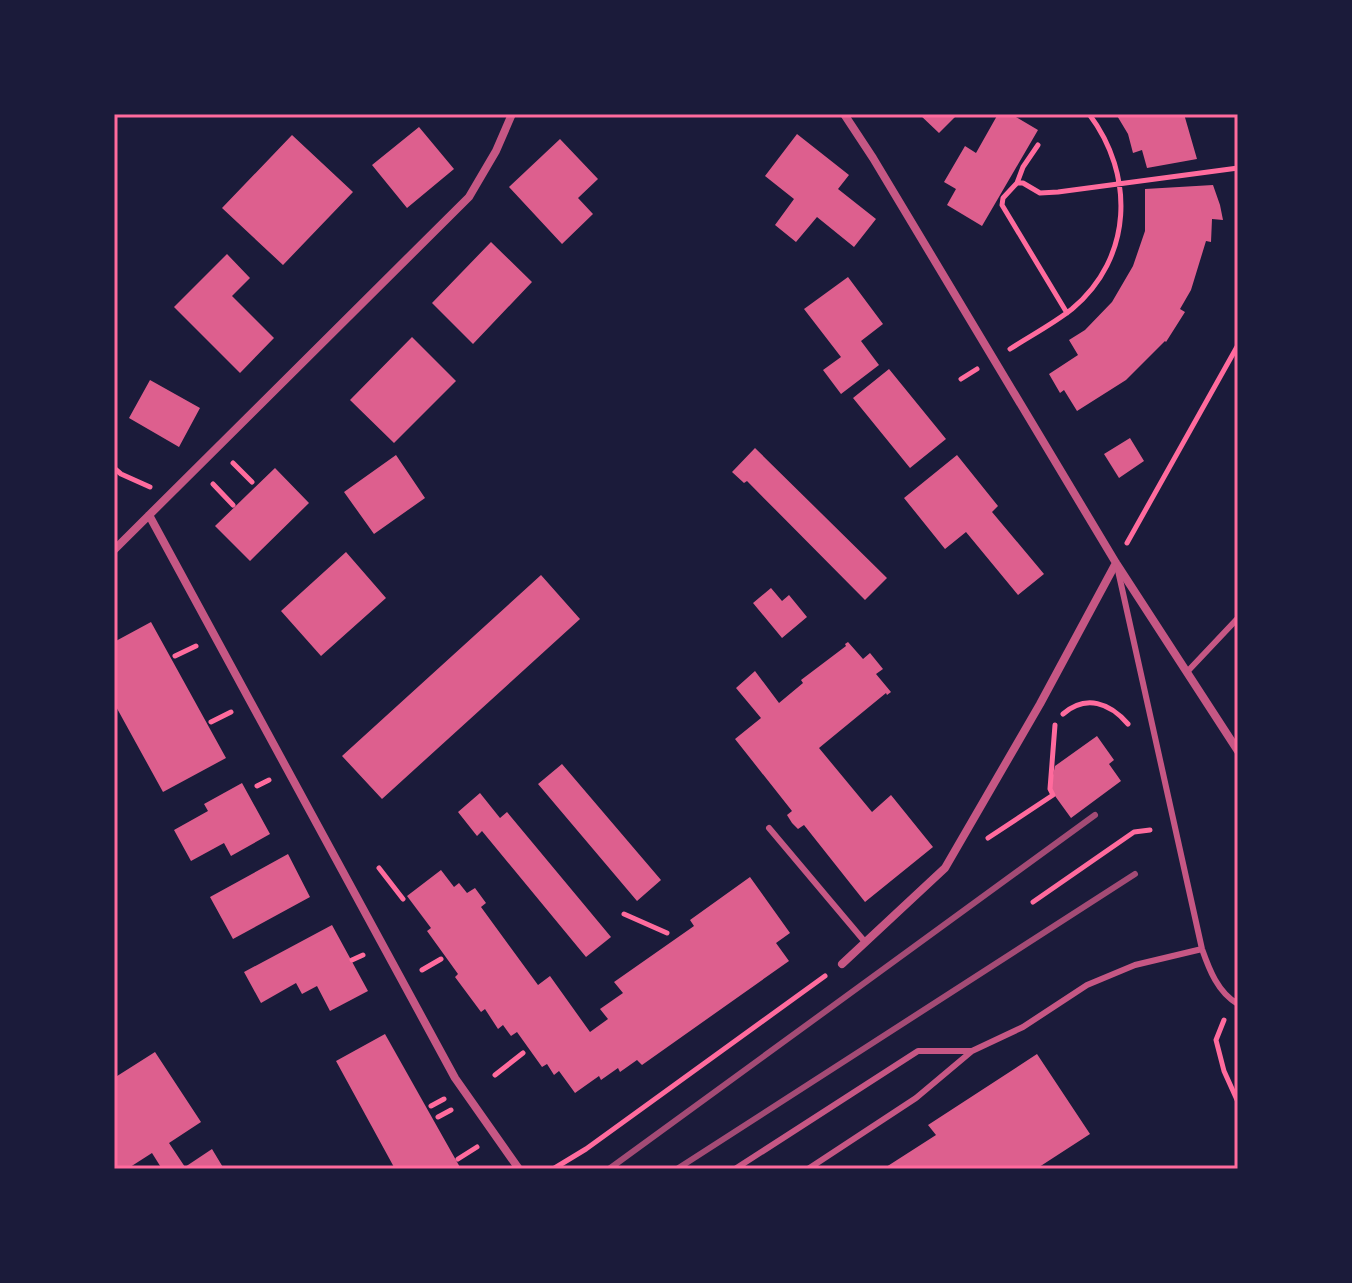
<svg xmlns="http://www.w3.org/2000/svg" width="1352" height="1283" viewBox="0 0 1352 1283" font-family="'DM Sans',sans-serif">
  <style>
    .building { fill: #dd5f8e }
    .lines { fill: none; stroke-linecap: round; stroke-linejoin: round }
    .path { stroke: #ff6b9d; stroke-width: 5 }
    .service { stroke: #c65784; stroke-width: 6 }
    .minor { stroke: #c65784; stroke-width: 8 }
    .rail { stroke: #a44b75; stroke-width: 6 }
    .neatline { fill: none; stroke: #ff6b9d; stroke-width: 3 }
  </style>
  <rect width="100%" height="100%" fill="#1b1b3a"/>
  <!-- building -->
  <path class="building" d="M919 114H958L939 133Z
    M998 114H1011L1038 130 982 226 947 205 956 189 944 182 965 146 976 153Z
    M1116 114H1184L1197 159 1147 168 1142 150 1133 153 1128 134Z
    M419 127 454 169 407 208 372 165Z
    M797 134 849 175 838 189 876 219 854 247 817 217 796 242 775 225 794 199 765 176Z
    M292 135 353 192 283 265 222 208Z
    M560 139 598 179 578 198 593 214 562 244 509 187Z
    M1213 185 1220 205 1223 220 1212 219 1211 242 1206 241 1191 290 1180 309 1185 312 1166 342 1165 341 1126 380 1077 411 1064 390 1060 393 1049 374 1078 355 1069 340 1085 330 1112 302 1133 266 1145 231V189Z
    M491 242 532 282 473 344 432 303Z
    M227 254 250 278 232 296 274 338 240 373 174 307Z
    M848 277 883 324 861 341 879 365 841 394 823 370 841 357 804 309Z
    M412 337 456 381 394 443 350 400Z
    M889 369 946 439 910 468 853 398Z
    M150 380 200 408 179 447 129 418Z
    M1130 438 1144 461 1119 478 1104 454Z
    M755 448 887 578 865 600 747 481 744 483 732 472Z
    M396 455 425 498 374 534 344 492Z
    M957 455 998 506 992 512 1044 574 1018 595 966 532 945 549 904 498Z
    M275 468 309 503 250 561 215 526Z
    M346 552 386 598 321 656 281 611Z
    M541 575 580 619 382 799 342 756Z
    M771 588 782 601 789 595 807 617 782 638 753 603Z
    M151 622 226 758 163 792 114 703V642Z
    M848 642 863 659 870 653 883 669 876 674 891 692 887 695 886 693 819 748 872 812 891 795 933 847 865 902 804 825 798 829 792 823 787 815 792 811 735 739 761 718 736 688 755 671 779 703 803 683 801 680 846 646 845 644Z
    M1097 736 1114 760 1109 764 1121 781 1071 818 1050 789 1055 766Z
    M562 764 661 880 637 901 538 784Z
    M242 783 270 834 231 856 224 843 191 861 174 830 208 811 204 804Z
    M480 793 500 818 507 812 611 937 586 957 482 831 477 836 458 812Z
    M288 854 310 897 233 939 210 897Z
    M441 870 454 887 459 883 467 893 475 888 486 903 481 907 538 985 550 976 590 1032 608 1019 600 1009 623 993 614 982 694 926 690 920 750 877 790 933 776 943 789 961 642 1065 637 1060 620 1072 618 1068 601 1080 599 1076 575 1093 559 1071 554 1075 547 1064 542 1067 517 1032 511 1036 503 1025 498 1029 485 1009 481 1012 455 977 458 974 427 931 431 928 407 896Z
    M332 925 368 991 330 1011 317 986 302 994 296 983 261 1003 244 972Z
    M385 1034 430 1114 461 1169H395L336 1061Z
    M155 1052 201 1122 169 1143 185 1167 212 1149 224 1169H162L152 1153 127 1169H114V1078Z
    M1037 1054 1090 1134 1036 1169H883L936 1135 928 1125Z"/>
  <g class="lines">
    <!-- path -->
    <path class="path" d="M1017 183 1023 167 1038 145
      M1067 313 1002 205 1003 198 1017 183H1023L1040 193 1058 192 1238 168
      M1010 349C1030 336 1053 324 1072 309 1133 258 1135 175 1089 114
      M961 379 977 369
      M233 463 252 482
      M114 468 121 474 150 487
      M213 484 233 505
      M1127 543 1238 345
      M175 656 196 646
      M1063 714C1086 694 1110 703 1128 724
      M211 722 231 712
      M257 786 269 780
      M988 838 1053 795 1050 789 1055 725
      M379 868 403 899
      M1033 902 1134 832 1150 830
      M624 914 667 933
      M352 960 363 955
      M422 970 441 959
      M1224 1020 1216 1040 1224 1071 1238 1102
      M495 1075 523 1053
      M431 1106 444 1099
      M438 1117 451 1110
      M458 1159 477 1147
      M553 1169 586 1149 825 976"/>
    <!-- service -->
    <path class="service" d="M1117 566 1202 949C1209 969 1218 993 1238 1004
      M1187 672 1238 618
      M769 828 865 942
      M735 1169 918 1051H972L1023 1027 1087 985 1135 965 1202 949
      M808 1169 916 1098 972 1051"/>
    <!-- minor -->
    <path class="minor" d="M844 114 873 158 1116 563 1238 751
      M149 515 455 1078 519 1169
      M114 550 469 197 496 151 512 114
      M842 964 945 868 1040 704 1116 563"/>
    <!-- rail -->
    <path class="rail" d="M609 1169 1095 815
      M677 1169 1135 874"/>
  </g>
  <!-- border -->
  <rect width="1352" height="1283" fill="none" stroke="#1b1b3a" stroke-width="232"/>
  <rect x="116" y="116" width="1120" height="1051" class="neatline"/>
</svg>
